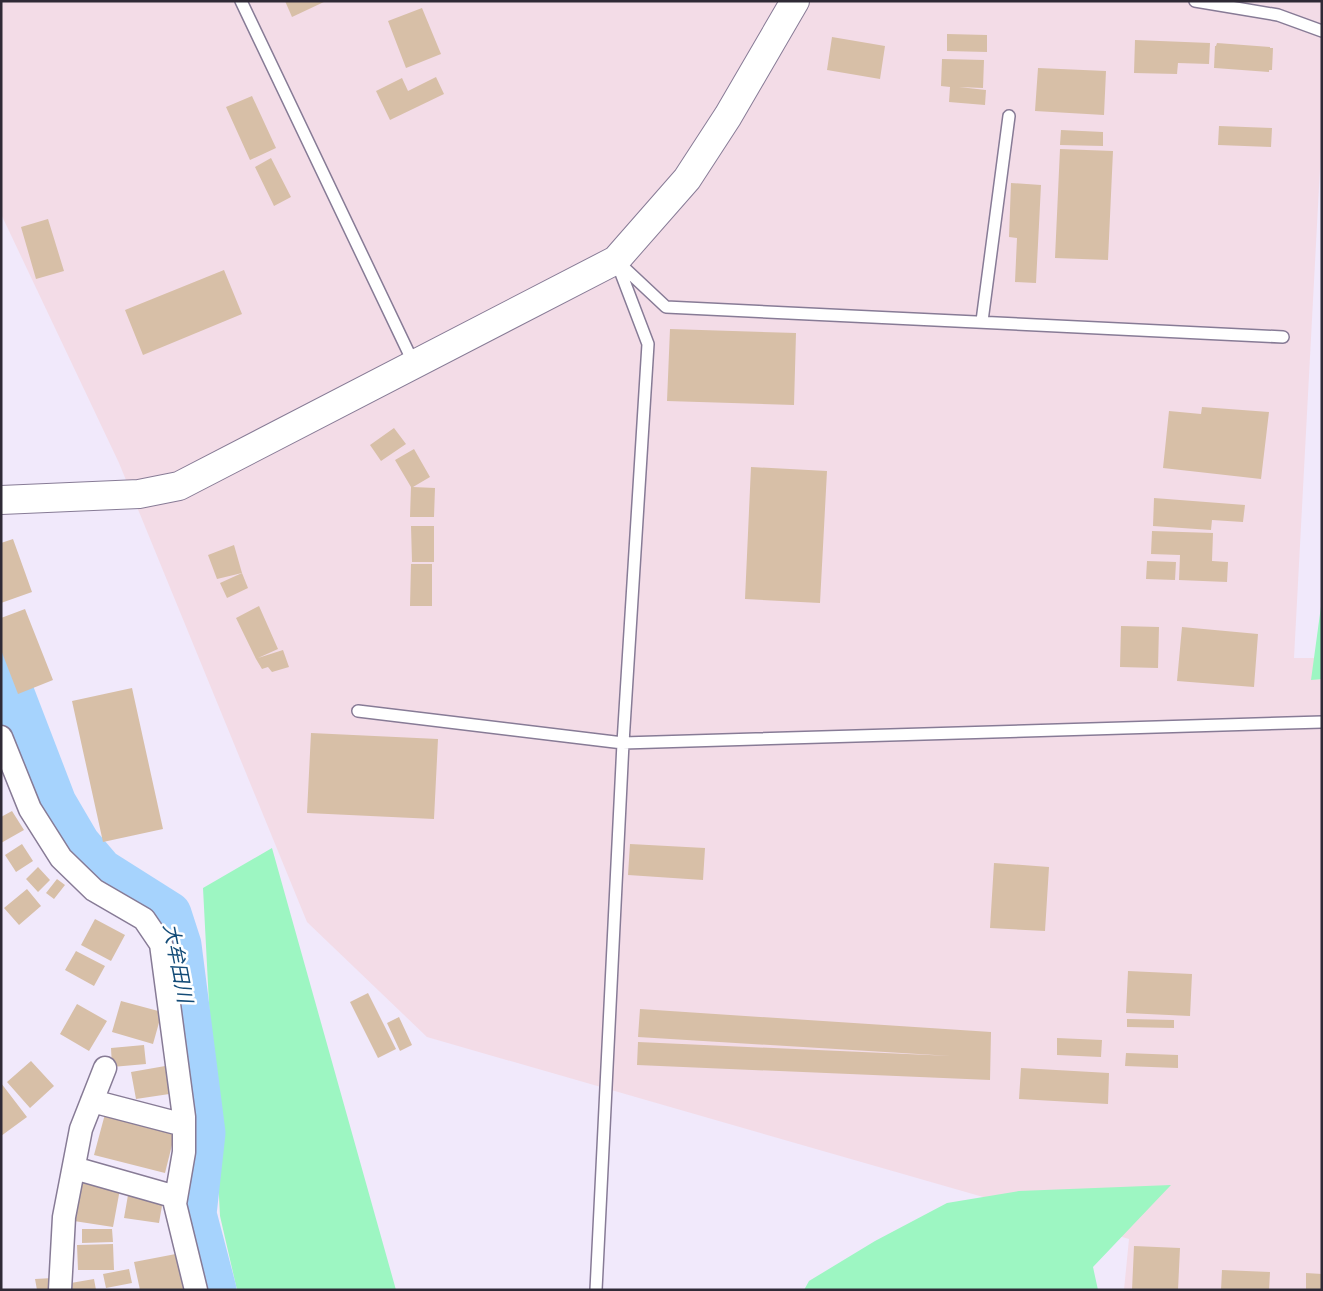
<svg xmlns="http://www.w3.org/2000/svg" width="1323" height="1291" viewBox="0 0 1323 1291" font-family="Figtree,'Noto Sans JP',sans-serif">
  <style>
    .industrial { fill: #f3dce7 }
    .green { fill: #9df6c2 }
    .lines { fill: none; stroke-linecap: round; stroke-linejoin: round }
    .river { stroke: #a6d3fd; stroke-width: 45 }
    .building { fill: #d7bfa7 }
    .lane-casing { stroke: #877b96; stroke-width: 14 }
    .street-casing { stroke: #877b96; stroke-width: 25 }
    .secondary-casing { stroke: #877b96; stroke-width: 30 }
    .lane { stroke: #fff; stroke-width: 11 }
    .street { stroke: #fff; stroke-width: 22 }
    .secondary { stroke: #fff; stroke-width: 28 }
    .labels { text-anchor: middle; stroke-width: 5; stroke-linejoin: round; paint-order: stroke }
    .water-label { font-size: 20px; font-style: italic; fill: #144c78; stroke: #fff }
  </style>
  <rect width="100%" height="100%" fill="#f1e9fb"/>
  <!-- industrial -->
  <path class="industrial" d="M1 1H1322V131L1294 658H1322V1290H1124L1129 1239 427 1037 307 922 119 463 1 214Z"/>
  <!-- green -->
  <path class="green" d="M1322 599V679L1311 680Z
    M272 848 396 1290H237L220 1216 203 888Z
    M1171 1185 1093 1267 1098 1290H804L809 1281 875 1241 947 1203 1019 1191Z"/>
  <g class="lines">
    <!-- river -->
    <path class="river" d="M1 665 54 803 78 844 101 871 169 914 179 945 203 1133 194 1214 214 1290"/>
  </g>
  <!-- building -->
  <path class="building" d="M285 1H326L292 17Z
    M422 8 441 54 406 68 388 21Z
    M947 34 987 35V52L947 51Z
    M832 37 885 46 880 79 827 70Z
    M1135 40 1210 43 1209 64 1178 63 1177 74 1134 73Z
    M1217 43 1270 47V48H1273L1272 70H1269V72L1215 68H1214L1215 46H1216Z
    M942 59 984 60 983 88 959 87 986 90 985 105 949 102 950 87 941 86Z
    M1038 68 1106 71 1104 115 1035 111Z
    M436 77 444 94 390 120 376 91 402 78 408 91Z
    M252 96 276 148 250 160 226 107Z
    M1219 126 1272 128 1271 147 1218 145Z
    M1061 130 1103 132V146L1060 145Z
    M1060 149 1113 151 1108 260 1055 258Z
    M271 158 291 197 274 206 255 167Z
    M1011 183 1041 185 1036 283 1015 282 1017 238 1009 237Z
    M48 219 64 271 36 279 21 227Z
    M224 270 242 314 143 355 125 310Z
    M670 329 796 333 794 405 667 401Z
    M1202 407 1269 412 1261 479 1163 468 1169 411 1201 414Z
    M394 428 406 444 381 461 370 445Z
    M414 449 430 477 413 487 435 488 434 517H410L411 487 395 460Z
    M751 467 827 471 820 603 745 599Z
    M1154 498 1245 505 1243 522 1212 520 1211 530 1153 526Z
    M411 526H434V562H412Z
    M1152 531 1213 533 1212 561 1228 562 1227 582 1179 580 1180 555 1151 554Z
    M13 539 32 592 1 603V543Z
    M234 545 242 573 248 588 227 598 220 583 242 573 217 579 208 555Z
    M1147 561 1176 562 1175 580 1146 579Z
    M411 564H432V606H410Z
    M259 606 278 649 258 658 283 650 289 667 272 672 268 667 262 669 256 659 236 618Z
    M25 609 53 680 18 694 1 650V618Z
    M1121 626 1159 627 1158 668 1120 667Z
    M1182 627 1258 634 1254 687 1177 681Z
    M132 688 163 829 103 842 72 701Z
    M311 733 438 739 434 819 307 813Z
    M12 811 24 830 1 843V817Z
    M22 844 33 861 16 872 5 855Z
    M630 844 705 848 703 880 628 875Z
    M994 863 1049 867 1045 931 990 928Z
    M38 867 50 880 38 892 26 879Z
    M57 879 65 885 54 899 46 893Z
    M27 889 41 906 19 925 4 908Z
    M95 919 125 935 111 961 81 945Z
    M76 951 105 966 94 986 65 970Z
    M1128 971 1192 974 1190 1016 1126 1013Z
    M368 993 396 1049 378 1058 350 1002Z
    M121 1001 162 1012 153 1044 112 1032Z
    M77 1004 107 1021 89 1051 60 1034Z
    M640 1009 991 1032 990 1080 637 1065 638 1042 951 1056 638 1037Z
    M399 1017 412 1045 400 1051 387 1023Z
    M1127 1019 1174 1020V1028L1127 1027Z
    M1057 1038 1102 1040 1101 1057 1057 1055Z
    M144 1045 146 1064 112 1067 111 1048Z
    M1126 1053 1178 1055V1068L1125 1066Z
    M31 1061 54 1086 30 1108 7 1082Z
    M171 1065 176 1093 136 1099 131 1072Z
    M1021 1068 1109 1073 1108 1104 1019 1099Z
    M1 1083 27 1117 1 1136Z
    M105 1114 175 1133 165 1173 94 1155Z
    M81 1182 120 1189 113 1227 74 1221Z
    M128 1195 163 1200 159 1223 124 1218Z
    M82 1229H112L113 1242 82 1243Z
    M113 1244 114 1270H78L77 1245Z
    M1134 1246 1180 1248 1178 1290H1132Z
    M181 1253 189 1290H140L134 1262Z
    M129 1269 132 1283 106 1288 103 1274Z
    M1222 1270 1270 1272 1269 1290H1221Z
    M1306 1273 1322 1274V1290H1306Z
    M53 1278 54 1290H37L35 1279Z
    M94 1279 96 1290H67L65 1284Z"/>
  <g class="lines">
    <!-- lane casing -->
    <g class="lane-casing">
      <path id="lane" d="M241 1 414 364
        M1195 1 1278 15 1322 31
        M618 262 666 307 1283 337
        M982 321 1009 116
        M358 711 623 743 1322 722
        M596 1290 623 743 648 344 616 260"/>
    </g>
    <!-- street casing -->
    <g class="street-casing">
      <path id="street" d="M1 737 30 809 61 858 94 890 144 919 161 944 184 1117V1152L175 1204 196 1290
        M92 1101 184 1125
        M74 1168 176 1197
        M60 1290 64 1217 81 1129 105 1068"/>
    </g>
    <!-- secondary casing -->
    <g class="secondary-casing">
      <path id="secondary" d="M1 500 139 494 179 486 616 260 687 179 728 116 795 1"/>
    </g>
    <!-- lane -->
    <use href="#lane" class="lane"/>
    <!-- street -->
    <use href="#street" class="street"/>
    <!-- secondary -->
    <use href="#secondary" class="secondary"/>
  </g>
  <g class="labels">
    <!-- water labels -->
    <g class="water-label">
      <text transform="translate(178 963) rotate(79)" y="7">大牟田川</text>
    </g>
  </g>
  <!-- border -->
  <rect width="1323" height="1291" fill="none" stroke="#2f2a36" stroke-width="5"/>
</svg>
